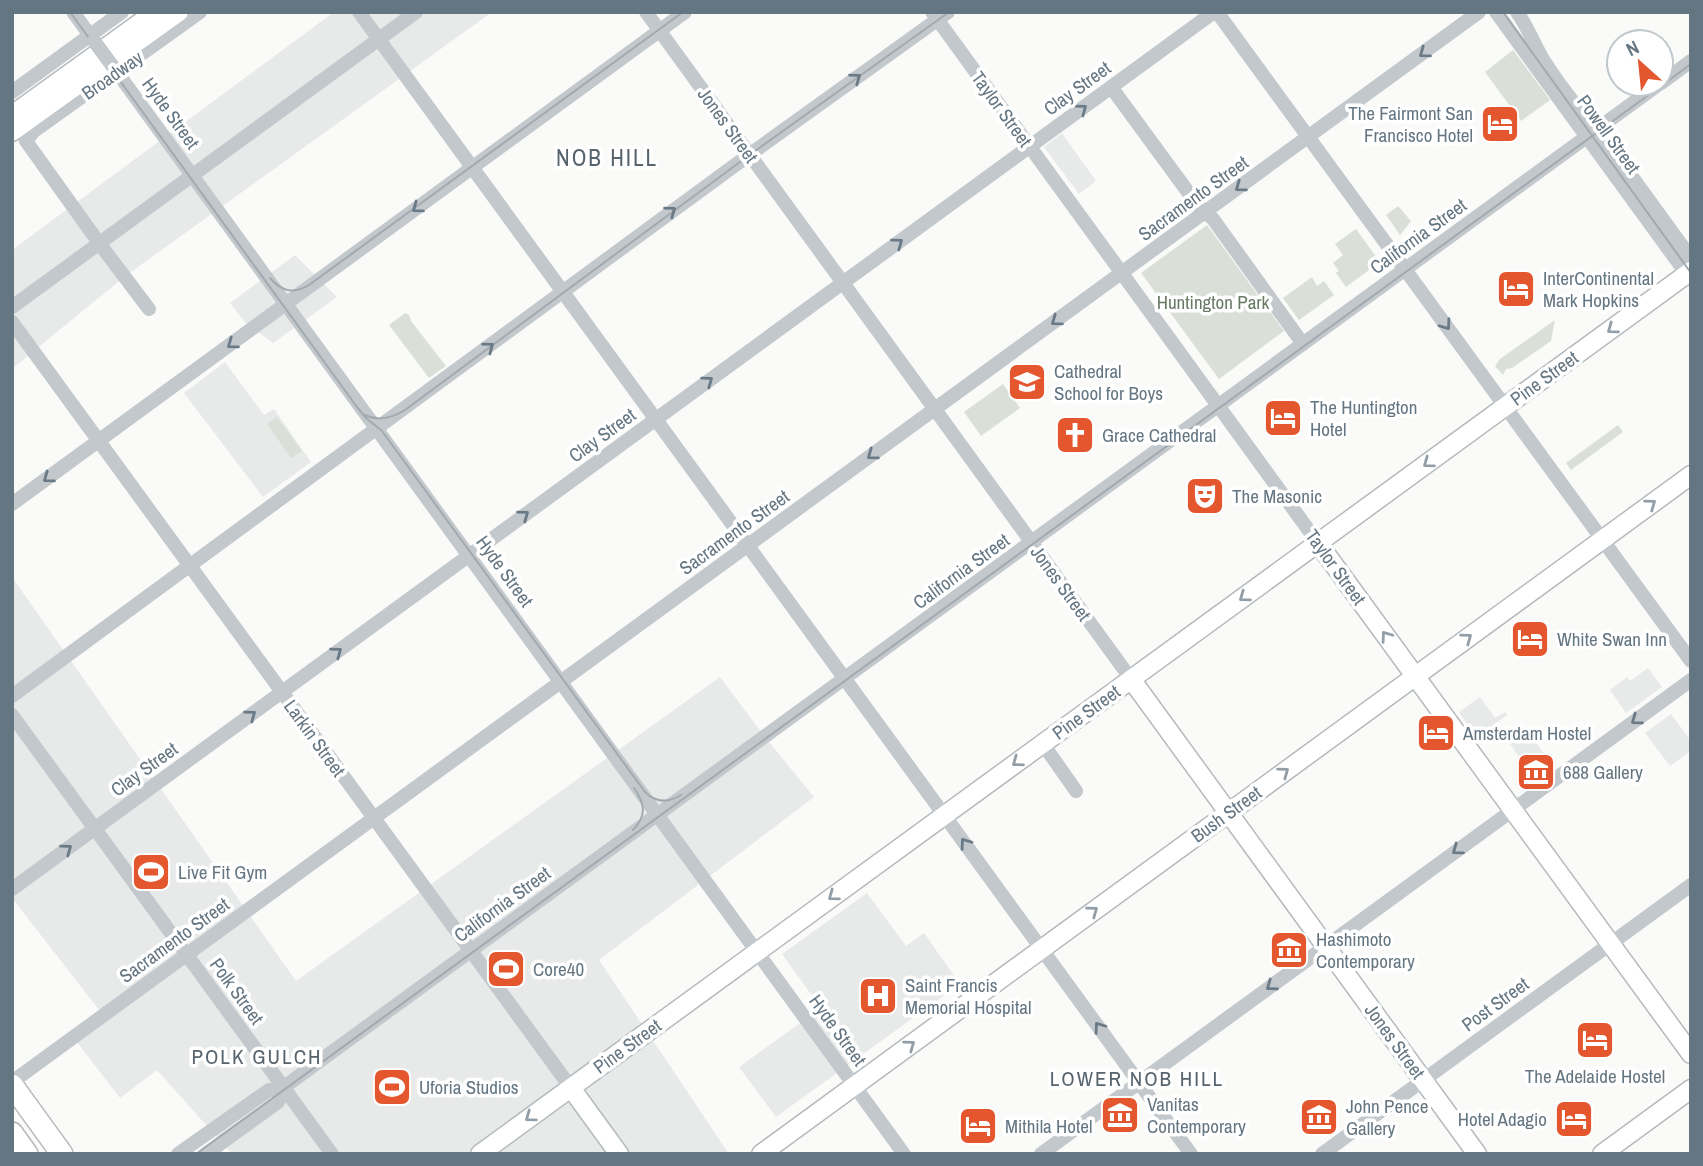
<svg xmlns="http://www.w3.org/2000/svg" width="1703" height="1166" viewBox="0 0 1703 1166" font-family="'Archivo Narrow',sans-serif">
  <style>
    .built { fill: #e8e9e9 }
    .green { fill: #dadfd7 }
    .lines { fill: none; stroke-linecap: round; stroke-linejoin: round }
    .major-casing { stroke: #b5babe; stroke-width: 21 }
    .highway-casing { stroke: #b4b9bd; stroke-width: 24 }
    .minor { stroke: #c3c8cc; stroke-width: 14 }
    .major { stroke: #fff; stroke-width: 18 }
    .highway { stroke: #fff; stroke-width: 21 }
    .tram { stroke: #a2aab0; stroke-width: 2 }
    .minor-bridge { stroke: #c3c8cc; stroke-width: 14 }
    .oneway { stroke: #6a7a87 }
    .oneway2 { stroke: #939fa8 }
    .labels { text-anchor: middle; stroke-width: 7; stroke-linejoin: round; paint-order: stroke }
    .street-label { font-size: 19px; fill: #657683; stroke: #fff }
    .poi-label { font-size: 19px; fill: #657683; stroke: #fff; text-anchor: start }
    .park-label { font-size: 19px; fill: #687a64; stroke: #fff }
    .neighbourhood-label { font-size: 21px; letter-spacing: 2px; fill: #57646e; stroke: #fff }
    .quarter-label { font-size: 23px; letter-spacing: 2px; fill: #57646e; stroke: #fff }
  </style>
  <rect width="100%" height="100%" fill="#fafaf8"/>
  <!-- built -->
  <path class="built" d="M334 12H492L124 277 12 369V250Z
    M1062 133 1096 181 1079 194 1044 147Z
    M295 255 337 297 273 343 245 322 230 303Z
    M225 362 264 415 274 409 311 462 263 497 184 393Z
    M12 577 296 981 720 677 765 737 814 797 599 960 729 1154H232L157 1070 120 1098 73 1037 103 1015 12 898Z
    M1648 668 1662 687 1626 713 1610 690 1627 677 1630 681Z
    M1480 697 1495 718 1505 712 1507 715 1476 737 1459 712Z
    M1671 714 1691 741V751L1670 766 1645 733Z
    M1528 731 1551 764 1533 777 1510 744Z
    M867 893 906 946 924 933 960 984 776 1117 739 1067 821 1008 782 954Z"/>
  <!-- green -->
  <path class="green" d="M1513 50 1550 100 1521 121 1485 72Z
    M1398 206 1411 221 1400 235 1386 215Z
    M1207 225 1284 331 1219 379 1141 273Z
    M1356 229 1380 262 1346 287 1336 273 1339 271 1333 263 1343 255 1335 244Z
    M1312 277 1317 286 1324 281 1334 295 1299 320 1283 298Z
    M405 313 409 315 411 321 446 366 429 378 389 325Z
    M1555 320 1551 341 1512 368 1506 369 1503 375 1495 366 1500 359Z
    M1003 384 1020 408 981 436 964 412Z
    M277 417 302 451 291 458 267 424Z
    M1618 425 1623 432 1571 470 1566 463Z"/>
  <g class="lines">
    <!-- major casing -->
    <g class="major-casing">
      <path id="major" d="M12 115 155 12
        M12 132 179 12
        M1318 543 1691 1054
        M1131 679 1477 1154
        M571 1088 619 1154
        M480 1154 1691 271
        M761 1154 1691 475
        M1602 1154 1691 1089"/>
    </g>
    <!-- highway casing -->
    <g class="highway-casing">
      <path id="highway" d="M12 1085 62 1154
        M12 1133 27 1154"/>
    </g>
    <!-- minor -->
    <path class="minor" d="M73 12 94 41
      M359 12 1191 1154
      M646 12 1131 679
      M932 12 1318 543
      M1217 12 1691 661
      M1496 12 1691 280
      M1517 12C1528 27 1534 45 1544 61 1559 84 1576 108 1596 127L1691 258
      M114 68 904 1154
      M1661 83 1691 61
      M1111 87 1199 207 1213 219 1303 344
      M12 92 122 12
      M12 307 416 12
      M149 309 99 243 26 141 34 131 200 12
      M12 322 571 1088
      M12 504 685 12
      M12 696 738 163 948 12
      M12 715 332 1154
      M1043 744 1076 791
      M12 889 1214 12
      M12 1082 1479 12
      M178 1154 269 1090 284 1087 1659 84
      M206 1154 278 1102 284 1087
      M1041 1154 1691 680
      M1322 1154 1691 885"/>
    <!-- major -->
    <use href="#major" class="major"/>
    <!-- highway -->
    <use href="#highway" class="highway"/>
    <!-- tram -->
    <path class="tram" d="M70 12 357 407 366 418 382 431 645 792C656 803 668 803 681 795
      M1503 12 1691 273
      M270 278C282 292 294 294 309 285L683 12
      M365 415C379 422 392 418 405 410L744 159 949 12
      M633 830C647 816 645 803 634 788
      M196 1154 1691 64"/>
    <!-- minor-bridge -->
    <path class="minor-bridge" d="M94 41 114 68"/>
  </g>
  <!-- one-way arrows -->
  <defs><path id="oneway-chevron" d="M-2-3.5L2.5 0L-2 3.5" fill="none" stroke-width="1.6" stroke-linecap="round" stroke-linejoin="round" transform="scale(1.75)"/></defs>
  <g class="oneway">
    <use href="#oneway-chevron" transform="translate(1424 53) rotate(144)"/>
    <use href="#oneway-chevron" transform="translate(856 78) rotate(-36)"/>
    <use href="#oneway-chevron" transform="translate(1082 109) rotate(-37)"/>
    <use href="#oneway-chevron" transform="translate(1240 187) rotate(144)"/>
    <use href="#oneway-chevron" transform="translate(417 208) rotate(144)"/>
    <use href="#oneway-chevron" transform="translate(671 211) rotate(-36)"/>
    <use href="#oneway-chevron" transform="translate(898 243) rotate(-36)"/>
    <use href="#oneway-chevron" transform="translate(1056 321) rotate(144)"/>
    <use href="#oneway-chevron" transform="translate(1446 325) rotate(54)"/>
    <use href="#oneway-chevron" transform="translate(232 344) rotate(144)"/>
    <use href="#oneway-chevron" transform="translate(489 347) rotate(-37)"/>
    <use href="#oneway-chevron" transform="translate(708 381) rotate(-36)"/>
    <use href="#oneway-chevron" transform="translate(872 455) rotate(144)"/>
    <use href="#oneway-chevron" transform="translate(48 478) rotate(144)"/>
    <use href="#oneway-chevron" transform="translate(524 515) rotate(-36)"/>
    <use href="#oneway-chevron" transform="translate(337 652) rotate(-36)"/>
    <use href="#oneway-chevron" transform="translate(251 715) rotate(-36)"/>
    <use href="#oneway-chevron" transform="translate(1636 720) rotate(144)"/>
    <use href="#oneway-chevron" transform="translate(965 843) rotate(-126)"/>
    <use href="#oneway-chevron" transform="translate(67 849) rotate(-36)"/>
    <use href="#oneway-chevron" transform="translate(1457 850) rotate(144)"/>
    <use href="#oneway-chevron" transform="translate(1271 986) rotate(144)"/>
    <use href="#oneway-chevron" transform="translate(1099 1027) rotate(-126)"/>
  </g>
  <g class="oneway2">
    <use href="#oneway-chevron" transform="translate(1612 329) rotate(144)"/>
    <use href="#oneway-chevron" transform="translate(1428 463) rotate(144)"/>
    <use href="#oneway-chevron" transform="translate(1651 504) rotate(-36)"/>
    <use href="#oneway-chevron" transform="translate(1244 597) rotate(144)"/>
    <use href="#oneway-chevron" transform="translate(1386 636) rotate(-126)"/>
    <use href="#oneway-chevron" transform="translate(1467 638) rotate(-36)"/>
    <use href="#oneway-chevron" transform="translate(1017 762) rotate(144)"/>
    <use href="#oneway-chevron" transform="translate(1284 772) rotate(-36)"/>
    <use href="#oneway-chevron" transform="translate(833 896) rotate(144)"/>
    <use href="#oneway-chevron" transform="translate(1093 911) rotate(-36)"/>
    <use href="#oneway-chevron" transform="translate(910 1045) rotate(-36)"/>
    <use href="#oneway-chevron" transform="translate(530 1117) rotate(144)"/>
  </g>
  <!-- icons -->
  <defs>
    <g id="hotel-square" transform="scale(2.0125)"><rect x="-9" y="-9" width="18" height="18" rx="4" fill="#e4572e" stroke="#fff"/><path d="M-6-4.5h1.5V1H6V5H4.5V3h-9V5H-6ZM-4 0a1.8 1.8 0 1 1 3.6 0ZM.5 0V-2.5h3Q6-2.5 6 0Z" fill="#fff"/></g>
    <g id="school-square" transform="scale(2.0125)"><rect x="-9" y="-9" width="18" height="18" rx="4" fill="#e4572e" stroke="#fff"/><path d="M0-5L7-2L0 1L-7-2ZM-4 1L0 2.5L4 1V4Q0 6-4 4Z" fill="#fff"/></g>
    <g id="church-square" transform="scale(2.0125)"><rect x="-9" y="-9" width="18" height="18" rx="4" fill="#e4572e" stroke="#fff"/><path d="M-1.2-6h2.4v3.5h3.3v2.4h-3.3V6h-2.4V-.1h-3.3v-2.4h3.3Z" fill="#fff"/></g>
    <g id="theatre-square" transform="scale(2.0125)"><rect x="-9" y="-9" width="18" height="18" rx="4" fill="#e4572e" stroke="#fff"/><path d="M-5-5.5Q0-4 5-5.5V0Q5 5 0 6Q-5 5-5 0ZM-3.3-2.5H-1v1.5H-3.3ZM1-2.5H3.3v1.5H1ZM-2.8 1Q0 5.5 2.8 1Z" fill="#fff"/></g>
    <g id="museum-square" transform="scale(2.0125)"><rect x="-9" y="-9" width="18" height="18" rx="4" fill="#e4572e" stroke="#fff"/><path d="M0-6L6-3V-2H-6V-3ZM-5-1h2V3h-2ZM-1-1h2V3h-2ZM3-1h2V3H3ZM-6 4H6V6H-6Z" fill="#fff"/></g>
    <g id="stadium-square" transform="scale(2.0125)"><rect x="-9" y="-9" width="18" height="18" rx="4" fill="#e4572e" stroke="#fff"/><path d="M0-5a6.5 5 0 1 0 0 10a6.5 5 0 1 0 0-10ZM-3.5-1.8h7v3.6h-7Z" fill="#fff"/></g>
    <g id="hospital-square" transform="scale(2.0125)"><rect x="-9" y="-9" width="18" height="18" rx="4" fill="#e4572e" stroke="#fff"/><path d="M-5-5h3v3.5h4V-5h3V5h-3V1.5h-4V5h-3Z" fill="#fff"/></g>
  </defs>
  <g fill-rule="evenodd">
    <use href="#hotel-square" x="1500" y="124"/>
    <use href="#hotel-square" x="1516" y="289"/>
    <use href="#school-square" x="1027" y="382"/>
    <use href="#hotel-square" x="1283" y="418"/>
    <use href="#church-square" x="1075" y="435"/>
    <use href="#theatre-square" x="1205" y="496"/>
    <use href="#hotel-square" x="1530" y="639"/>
    <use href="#hotel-square" x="1436" y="733"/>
    <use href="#museum-square" x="1536" y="772"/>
    <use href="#stadium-square" x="151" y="872"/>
    <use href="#museum-square" x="1289" y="950"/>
    <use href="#stadium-square" x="506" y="969"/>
    <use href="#hospital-square" x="878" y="996"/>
    <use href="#hotel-square" x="1595" y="1040"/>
    <use href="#stadium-square" x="392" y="1087"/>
    <use href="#museum-square" x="1120" y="1115"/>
    <use href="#museum-square" x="1319" y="1117"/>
    <use href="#hotel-square" x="1574" y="1119"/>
    <use href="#hotel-square" x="978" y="1126"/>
  </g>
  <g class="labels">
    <!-- street labels -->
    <g class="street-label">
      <text transform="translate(112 75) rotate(-35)" y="7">Broadway</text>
      <text transform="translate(1077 88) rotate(-36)" y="7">Clay Street</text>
      <text transform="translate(1002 109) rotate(54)" y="7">Taylor Street</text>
      <text transform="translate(171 113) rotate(54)" y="7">Hyde Street</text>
      <text transform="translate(728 125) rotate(54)" y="7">Jones Street</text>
      <text transform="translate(1609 134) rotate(54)" y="7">Powell Street</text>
      <text transform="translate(1193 198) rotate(-36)" y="7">Sacramento Street</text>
      <text transform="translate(1418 236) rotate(-36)" y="7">California Street</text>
      <text transform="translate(1544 378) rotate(-36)" y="7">Pine Street</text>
      <text transform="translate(602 435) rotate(-36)" y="7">Clay Street</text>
      <text transform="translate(734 532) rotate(-36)" y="7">Sacramento Street</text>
      <text transform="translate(1336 567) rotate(54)" y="7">Taylor Street</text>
      <text transform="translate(505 571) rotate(54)" y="7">Hyde Street</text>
      <text transform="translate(961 571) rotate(-36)" y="7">California Street</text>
      <text transform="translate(1061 583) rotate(54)" y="7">Jones Street</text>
      <text transform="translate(1086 712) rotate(-36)" y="7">Pine Street</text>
      <text transform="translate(315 738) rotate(54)" y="7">Larkin Street</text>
      <text transform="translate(144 769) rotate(-36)" y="7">Clay Street</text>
      <text transform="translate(1226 814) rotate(-36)" y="7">Bush Street</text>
      <text transform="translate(502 904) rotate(-36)" y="7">California Street</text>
      <text transform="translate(174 940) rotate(-36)" y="7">Sacramento Street</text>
      <text transform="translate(237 991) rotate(54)" y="7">Polk Street</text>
      <text transform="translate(1495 1004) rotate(-36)" y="7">Post Street</text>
      <text transform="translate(838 1030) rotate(54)" y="7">Hyde Street</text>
      <text transform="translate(1395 1041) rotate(54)" y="7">Jones Street</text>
      <text transform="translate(627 1046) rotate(-36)" y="7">Pine Street</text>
    </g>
    <!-- poi labels -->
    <g class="poi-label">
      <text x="1473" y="120" text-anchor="end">The Fairmont San<tspan x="1473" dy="22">Francisco Hotel</tspan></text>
      <text x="1543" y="285">InterContinental<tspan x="1543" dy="22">Mark Hopkins</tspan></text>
      <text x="1054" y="378">Cathedral<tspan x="1054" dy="22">School for Boys</tspan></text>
      <text x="1310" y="414">The Huntington<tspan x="1310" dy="22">Hotel</tspan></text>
      <text x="1102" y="442">Grace Cathedral</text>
      <text x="1232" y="503">The Masonic</text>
      <text x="1557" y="646">White Swan Inn</text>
      <text x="1463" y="740">Amsterdam Hostel</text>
      <text x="1563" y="779">688 Gallery</text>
      <text x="178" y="879">Live Fit Gym</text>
      <text x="1316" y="946">Hashimoto<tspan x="1316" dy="22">Contemporary</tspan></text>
      <text x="533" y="976">Core40</text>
      <text x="905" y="992">Saint Francis<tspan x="905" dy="22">Memorial Hospital</tspan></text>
      <text x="1595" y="1083" text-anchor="middle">The Adelaide Hostel</text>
      <text x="419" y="1094">Uforia Studios</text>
      <text x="1147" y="1111">Vanitas<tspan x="1147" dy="22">Contemporary</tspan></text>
      <text x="1346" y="1113">John Pence<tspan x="1346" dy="22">Gallery</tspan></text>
      <text x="1547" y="1126" text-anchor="end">Hotel Adagio</text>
      <text x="1005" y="1133">Mithila Hotel</text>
    </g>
    <!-- park labels -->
    <g class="park-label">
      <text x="1213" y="309">Huntington Park</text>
    </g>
    <!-- neighbourhood labels -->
    <g class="neighbourhood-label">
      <text x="257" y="1064">POLK GULCH</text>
      <text x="1137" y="1086">LOWER NOB HILL</text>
    </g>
    <!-- quarter labels -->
    <g class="quarter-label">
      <text x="607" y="166">NOB HILL</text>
    </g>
  </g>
  <!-- border -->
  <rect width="1703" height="1166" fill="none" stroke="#657683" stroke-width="28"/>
  <!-- north arrow -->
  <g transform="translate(1640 63) rotate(333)"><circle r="33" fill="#ffffff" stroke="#c1c8cd" stroke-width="2"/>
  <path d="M0-5L12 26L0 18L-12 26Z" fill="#e4572e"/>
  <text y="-10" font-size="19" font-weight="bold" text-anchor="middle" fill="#657683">N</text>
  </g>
</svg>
